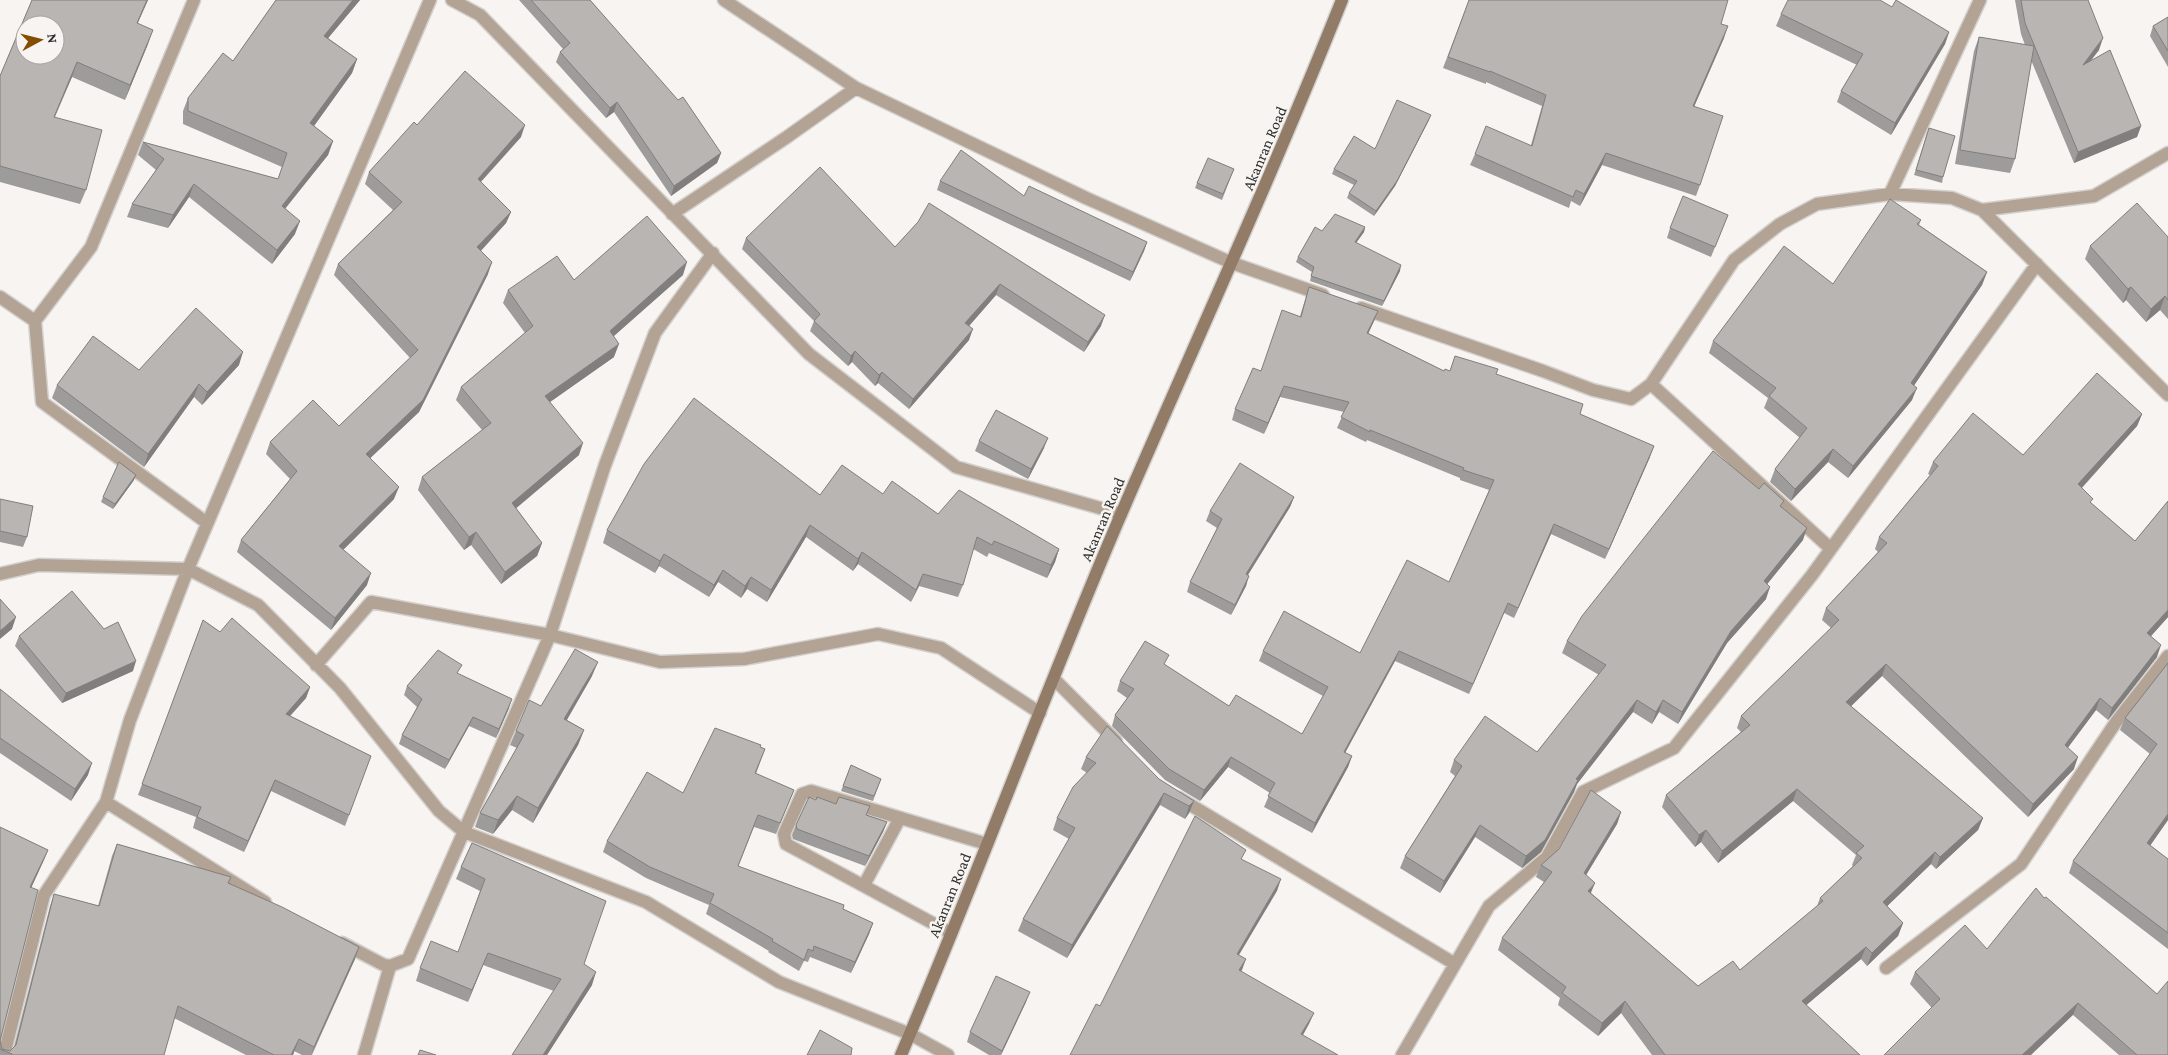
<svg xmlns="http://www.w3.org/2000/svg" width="2168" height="1055" viewBox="0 0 2168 1055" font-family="'Crimson Pro',serif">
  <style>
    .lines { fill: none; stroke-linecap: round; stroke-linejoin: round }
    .lane-casing { stroke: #d3d1ce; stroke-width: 15 }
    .street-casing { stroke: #d3d1ce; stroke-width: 15 }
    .secondary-casing { stroke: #d3d1ce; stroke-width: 15 }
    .lane { stroke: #b3a395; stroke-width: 12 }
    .street { stroke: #b3a395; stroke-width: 12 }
    .secondary { stroke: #927c67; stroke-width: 12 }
    .wall { fill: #9e9c9a }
    .shaded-wall { fill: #817f7d }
    .building { fill: #b8b5b3; stroke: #817f7d; fill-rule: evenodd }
    .labels { text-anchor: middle; stroke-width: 5; stroke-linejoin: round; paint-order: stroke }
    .street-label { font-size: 16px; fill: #302f2e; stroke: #f7f4f1 }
  </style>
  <rect width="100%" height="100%" fill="#f7f4f1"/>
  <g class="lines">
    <!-- lane casing -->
    <g class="lane-casing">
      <path id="lane" d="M864 885 900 818
        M951 933 786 844 784 834 802 794 811 791 987 844"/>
    </g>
    <!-- street casing -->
    <g class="street-casing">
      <path id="street" d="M452 0 480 15 809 354 956 467 1121 514
        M724 0 856 88 1086 198 1232 263 1323 295
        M1890 194 1980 0
        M1982 210 2094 196 2168 153
        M672 214 787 137 856 88
        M0 297 35 321 42 402 207 523
        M1361 308 1543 371 1593 390 1631 399 1651 384 1831 549
        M35 321 91 247 194 0
        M1651 384 1734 260 1780 224 1817 204 1890 194 1952 198 1982 210 2168 395
        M0 574 39 565 188 569 258 605 340 688 439 811 464 832 646 902 779 982 910 1034 948 1055
        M316 665 371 602 550 635 660 662 744 659 878 634 941 648 1040 713
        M1054 679 1116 741
        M1179 798 1455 964
        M106 802 265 902
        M342 943 384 965 390 966
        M1886 968 2021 864 2116 722 2168 656
        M4 1055 44 895 106 802 130 720 188 569 430 0
        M364 1055 390 966 408 959 550 635 605 465 655 333 713 253
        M1402 1055 1489 906 1547 857 1583 792 1674 748 1812 575 2037 264"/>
    </g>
    <!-- secondary casing -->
    <g class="secondary-casing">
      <path id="secondary" d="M901 1055C978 875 1045 691 1122 512 1196 341 1273 173 1342 0"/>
    </g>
    <!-- lane -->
    <use href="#lane" class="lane"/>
    <!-- street -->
    <use href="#street" class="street"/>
    <!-- secondary -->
    <use href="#secondary" class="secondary"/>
  </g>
  <!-- wall -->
  <path class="wall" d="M32 0H148L138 23 148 44 125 100 72 77 55 117 86 190 80 204 0 182V76Z
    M276 0H360L328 38 357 59 352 73 314 126 333 141 328 155 285 208 295 234 272 264 189 197 168 228 127 217 132 204 156 170 138 155 143 142 278 179 282 167 183 124V111L188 98 233 61Z
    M519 0H590L721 153 717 163 671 196 614 112 606 118 556 62 560 52 563 49Z
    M1469 0 1721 24 1724 38 1694 107 1700 185 1696 196 1602 165 1580 206 1571 201 1569 208 1470 165 1475 154 1531 145 1542 106 1486 82V84L1443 68Z
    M2015 0H2088L2099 50 2091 60 2141 126 2137 137 2074 163 2031 60 2015 159 2010 173 1955 164 1974 51 1979 37 2025 45 2021 34Z
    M1892 7 1949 32 1945 44 1891 135 1837 102 1841 91 1857 65 1776 26 1781 14Z
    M2168 17V67L2150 36 2153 26Z
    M1429 120 1395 186 1374 216 1347 198 1349 193 1354 185 1332 174 1334 169 1375 149Z
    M417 125 521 137 481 182 511 212 506 223 481 251 488 274 419 412 370 458 394 499 343 550 367 585 331 630 237 552 241 540 290 479 266 454 270 442 339 426 410 358 334 275 338 264 393 210 365 184 369 172Z
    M1927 133 1943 177 1942 183 1914 175Z
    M1234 169 1222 200 1195 188 1197 183Z
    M940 181 1024 196 1147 242 1144 251 1130 281 937 190Z
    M1728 215 1711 257 1667 238 1670 228Z
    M1921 220 1919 225 1987 272 1982 285 1914 385 1912 400 1848 478 1828 462 1791 501 1770 482 1775 469 1800 438 1764 408 1768 398 1709 353 1713 341 1833 284Z
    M918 222 1101 326 1084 352 996 295 969 326V340L909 409 878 383 875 386 852 362 848 366 810 331 814 321 742 249 746 238 895 247Z
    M1365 227 1364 232 1356 243 1400 271 1382 306 1310 281 1312 272 1296 262 1298 257 1322 231Z
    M2168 237V319L2160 310 2146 322 2126 300 2123 303 2085 259 2090 246Z
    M683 275 613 336 614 357 550 402 579 455 516 508 542 543 537 556 501 584 471 545 464 550 418 490 422 477 482 430 456 400 461 387 525 333 503 303 508 290 574 280Z
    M1309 287 1378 311 1374 321 1368 333 1444 371H1450L1455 356 1496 374 1580 414 1650 457 1605 559 1551 534 1514 618 1504 613 1469 694 1395 661 1345 753 1352 756 1348 767 1312 833 1264 807 1270 793 1228 767 1200 801 1165 780 1112 726 1115 715 1127 698 1117 691 1120 681 1165 665 1229 706 1302 734 1323 696 1259 661 1263 651 1360 653 1449 582 1489 490 1460 480V478L1367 440 1366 442 1337 428 1344 412 1280 397 1264 434 1232 420 1235 409 1260 371 1300 316Z
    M239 365 202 405 194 397 144 467 52 398 57 385 139 370Z
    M2142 414 2137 426 2082 488 2091 503 2135 541 2168 501V617L2151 636 2157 657 2108 720 2096 710 2068 747 2074 769 2028 817 1882 676 1851 706 1983 818 1978 830 1936 869 1931 864 1887 906 1903 923 1898 936 1867 966 1861 959 1806 1005 1860 1055H1652L1621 1013 1598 1036 1558 1005 1560 998 1498 950 1502 938 1544 882 1536 877 1541 865 1621 812 1617 824 1586 875 1591 893 1698 986 1740 970 1817 906 1820 898 1853 866 1852 865 1856 855 1793 801 1718 863 1701 842 1695 847 1662 807 1666 795 1741 732 1737 728 1741 716 1831 628 1822 620 1826 608 1878 552 1875 549 1879 537 1930 475 1928 474 1933 462 2023 455Z
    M979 441 1044 448 1028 479 975 451Z
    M134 480 113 509 101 502 103 497Z
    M883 494 938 514 1059 549 1055 562 1047 578 989 553 987 557 973 549 963 585 958 597 919 586 911 602 858 564 853 571 806 537 767 602 747 589 741 598 718 582 709 597 659 566 655 573 603 543 607 530 820 495Z
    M1294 497 1290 507 1248 575 1246 586 1231 615 1187 592 1190 582 1217 528 1206 521 1210 511Z
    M0 499 27 537 23 547 0 542Z
    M1782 507 1803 540 1767 584 1766 599 1727 643 1678 724 1659 712 1652 724 1633 712 1577 784 1574 792 1541 852 1522 868 1475 837 1440 893 1400 868 1405 856 1455 776 1450 772 1454 760 1537 752 1599 675 1562 653 1567 641Z
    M203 620 220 632 310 687 306 698 290 716 371 756 345 826 271 791 244 852 193 828 196 817 138 795Z
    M104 629 133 671 62 703 15 646 19 636Z
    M2168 663V820L2150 845 2168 859V949L2069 873 2073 861 2150 754 2120 730 2125 718Z
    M459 674 509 708 496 738 469 726 445 769 399 744 402 735 417 707 404 695 407 686Z
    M592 676 567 720 584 730 578 745 533 823 512 810 493 834 475 827 480 813 517 748 510 745 516 731 541 706Z
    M0 689 88 775 71 801 0 753Z
    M760 747 765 749 756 774 794 790 776 834 754 827 738 867 843 909 873 923 869 934 851 973 810 957 808 962 804 961 799 971 768 952 769 951 706 914 709 905 646 878 603 852 607 841 683 793Z
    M1086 757 1159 779 1194 801 1189 813 1185 819 1160 805 1067 958 1018 931 1023 919 1069 839 1053 830 1057 818 1087 773 1081 769Z
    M851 765 881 779 873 801 841 791Z
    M816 800 867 815 887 822 883 832 865 866 793 839 792 835 796 825Z
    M0 827 48 850 43 862 31 888 0 1041 2 1049 10 1051 14 1047 50 906 54 894 98 906 112 856 117 844 231 877 229 884 355 959 312 1055H302L294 1051 293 1055H246L174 1018 164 1055H0Z
    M472 843 584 964 592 985 547 1055H512L554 991 483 965 468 1002 416 981 420 968 458 952 480 891 456 879 461 867Z
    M1987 949 2168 1055H2119L2073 1015 1931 1007 1910 984 1915 972Z
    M1026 1002 1001 1055H989L967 1042 970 1032Z"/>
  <!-- shaded-wall -->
  <path class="shaded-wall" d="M147 0H148L131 37 137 23Z
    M353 0H360L319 49 324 36Z
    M1728 26 1724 38 1689 118 1693 106Z
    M153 30 148 44 125 100 130 85Z
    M1949 32 1945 44 1891 135 1895 123Z
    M2103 38 2099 50 2079 76 2083 65Z
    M357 59 352 73 306 137 310 123Z
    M77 62 72 77 48 131 54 117Z
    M617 102 614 112 606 118 610 108Z
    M1431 115 1429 120 1395 186 1374 216 1376 211Z
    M525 125 521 137 473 190 478 179Z
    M2141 126 2137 137 2074 163 2078 152Z
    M333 141 328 155 277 219 282 206Z
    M721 153 717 163 671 196 674 186Z
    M1606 153 1602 165 1580 206 1584 194Z
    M194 184 189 197 168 228 173 215Z
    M511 212 506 223 473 259 477 247Z
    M300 221 295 234 272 264 277 250Z
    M1365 227 1364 232 1353 247 1355 242Z
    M1147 242 1144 251 1130 281 1133 272Z
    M492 262 488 274 419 412 362 466 366 454Z
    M687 262 683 275 605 344 610 331Z
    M1401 265 1400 271 1382 306 1384 301Z
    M1987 272 1982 285 1907 396 1911 383Z
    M1000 284 996 295 962 334 965 323Z
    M2131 287 2126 300 2123 303 2128 289Z
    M2165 296 2160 310 2146 322 2151 309Z
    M1378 311 1374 321 1364 343 1367 333Z
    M1105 315 1101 326 1084 352 1088 342Z
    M973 329 969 340 909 409 913 399Z
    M619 344 614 357 540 409 545 396Z
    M855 351 852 362 848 366 851 356Z
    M243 352 239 365 202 405 207 392Z
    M882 372 878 383 875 386 879 375Z
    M199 384 194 397 144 467 148 454Z
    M1284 386 1280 397 1264 434 1268 423Z
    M1917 388 1912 400 1848 478 1853 466Z
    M2142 414 2137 426 2074 496 2078 484Z
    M1048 438 1044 448 1028 479 1031 469Z
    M583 443 579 455 507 516 512 503Z
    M1654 446 1650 457 1605 559 1609 549Z
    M1833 449 1828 462 1791 501 1795 489Z
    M136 475 134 480 113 509 115 504Z
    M399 487 394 499 335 558 339 546Z
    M1294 497 1290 507 1242 584 1246 574Z
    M1554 524 1551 534 1514 618 1518 608Z
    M810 525 806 537 767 602 771 590Z
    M1807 528 1803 540 1760 593 1764 581Z
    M476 532 471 545 464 550 469 537Z
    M542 543 537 556 501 584 505 572Z
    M1059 549 1055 562 1047 578 1051 565Z
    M862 552 858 564 853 571 858 559Z
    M664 554 659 566 655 573 660 561Z
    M723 570 718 582 709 597 714 585Z
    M371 573 367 585 331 630 335 618Z
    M923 574 919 586 911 602 916 590Z
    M1249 576 1246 586 1231 615 1235 605Z
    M751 577 747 589 741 598 745 586Z
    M1770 587 1766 599 1727 643 1678 724 1682 712 1731 631Z
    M1508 603 1504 613 1469 694 1473 684Z
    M2168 610V617L2143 645 2147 633Z
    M16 617 12 629 0 639V631Z
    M2161 645 2157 657 2108 720 2112 708Z
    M1399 651 1395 661 1340 762 1344 752Z
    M136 661 133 671 62 703 66 693Z
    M598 662 592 676 559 733 564 719Z
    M1886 664 1882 676 1842 715 1846 702Z
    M310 687 306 698 282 725 286 714Z
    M2100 698 2096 710 2061 757 2065 745Z
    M512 699 509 708 496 738 499 729Z
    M1637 700 1633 712 1577 784 1574 792 1541 852 1522 868 1526 856 1576 779Z
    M1663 700 1659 712 1652 724 1656 712Z
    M473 717 469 726 445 769 449 760Z
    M584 730 578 745 533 823 538 808Z
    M1352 756 1348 767 1312 833 1315 823Z
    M1231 757 1228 767 1200 801 1204 790Z
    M2078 757 2074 769 2028 817 2033 804Z
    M92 763 88 775 71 801 75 789Z
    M275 780 271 791 244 852 248 841Z
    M1797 789 1793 801 1718 863 1722 851Z
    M1164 793 1160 805 1067 958 1072 945Z
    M517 796 512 810 493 834 498 820Z
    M1194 801 1189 813 1185 819 1189 806Z
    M1621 812 1617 824 1580 885 1584 873Z
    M2168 814V820L2143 856 2147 843Z
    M1983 818 1978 830 1936 869 1940 857Z
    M887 822 883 832 865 866 869 856Z
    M1480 825 1475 837 1440 893 1444 881Z
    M1706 830 1701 842 1695 847 1699 835Z
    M48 850 43 862 26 899 30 887Z
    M1935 852 1931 864 1879 914 1883 902Z
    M1281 879 1277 891 1233 965 1237 954Z
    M1595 883 1590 895 1588 891Z
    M873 923 869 934 851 973 855 962Z
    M1903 923 1898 936 1867 966 1872 953Z
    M359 947 355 959 311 1055 314 1047Z
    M1866 947 1861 959 1797 1013 1802 1001Z
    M488 953 483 965 468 1002 472 990Z
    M1246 959 1242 970 1235 982 1239 970Z
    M596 972 592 985 547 1055H543Z
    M1030 992 1026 1002 1001 1055 1002 1051Z
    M1625 1001 1621 1013 1598 1036 1602 1023Z
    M2078 1003 2073 1015 2031 1055H2022Z
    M1314 1013 1309 1024 1297 1046 1301 1034Z
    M299 1039 293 1055H291Z"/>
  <!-- building -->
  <path class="building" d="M32 0H147L137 23 153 30 130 85 77 62 54 117 102 130 86 190 0 166V76ZM25 25H55V55H25Z
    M276 0H353L324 36 357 59 310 123 333 141 282 206 300 221 277 250 194 184 173 215 132 204 164 159 143 142 278 179 287 153 188 111V98L223 53 233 61Z
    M531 0H590L678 100 683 97 721 153 674 186 617 102 610 108 560 52 570 43Z
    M1469 0H1728L1721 24 1728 26 1693 106 1723 116 1700 185 1606 153 1584 194 1576 190 1573 197 1475 154 1486 126 1532 146 1546 95 1490 71V72L1448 57Z
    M1788 0H1880L1892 7 1896 0 1949 32 1895 123 1841 91 1863 54 1781 14Z
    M2021 0H2088L2103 38 2083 65 2110 50 2141 126 2078 152 2025 23Z
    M2168 17V51L2153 26Z
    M1979 37 2034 46 2015 159 1960 150Z
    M465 71 525 125 478 179 511 212 477 247 492 262 423 400 366 454 399 487 339 546 371 573 335 618 241 540 297 471 270 442 313 400 339 426 418 350 338 264 402 202 369 172 414 122 417 125Z
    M1397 100 1431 115 1397 181 1376 211 1349 193 1357 181 1334 169 1354 136 1375 149Z
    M1929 128 1955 136 1943 177 1916 170Z
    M961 150 1024 196 1029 186 1147 242 1133 272 940 181Z
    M1208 158 1234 169 1223 194 1197 183Z
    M820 167 895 247 918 222 929 203 1105 315 1088 342 1000 284 965 323 973 329 913 399 882 372 879 375 855 351 851 356 814 321 820 314 746 238Z
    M1683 196 1728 215 1715 247 1670 228Z
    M1890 199 1921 220 1917 224 1987 272 1911 383 1917 388 1853 466 1833 449 1795 489 1775 469 1807 428 1769 396 1776 388 1713 341 1784 246 1833 284Z
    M2137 203 2168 237V300L2165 296 2151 309 2131 287 2128 289 2090 246Z
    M1335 214 1365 227 1355 242 1401 265 1384 301 1311 276 1314 267 1298 257 1315 227 1322 231Z
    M647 216 687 262 610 331 619 344 545 396 583 443 512 503 542 543 505 572 476 532 469 537 422 477 491 423 461 387 533 326 508 290 557 256 574 280Z
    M1309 287 1378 311 1367 333 1444 371 1445 369 1450 371 1455 356 1498 369 1496 374 1583 404 1580 414 1654 446 1609 549 1554 524 1518 608 1508 603 1473 684 1399 651 1344 752 1352 756 1315 823 1268 796 1275 783 1231 757 1204 790 1169 769 1115 715 1134 689 1120 681 1145 641 1169 655 1164 664 1229 706 1236 695 1302 734 1328 687 1263 651 1284 611 1360 653 1407 560 1449 582 1494 480 1463 470 1464 468 1370 430V432L1341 417 1349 402 1284 386 1268 423 1235 409 1253 368 1261 371 1282 310 1301 317Z
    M196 308 243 352 207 392 199 384 148 454 57 385 93 336 139 370Z
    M2097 373 2142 414 2078 484 2093 499 2090 502 2135 541 2168 501V610L2147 633 2161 645 2112 708 2100 698 2065 745 2078 757 2033 804 1886 664 1846 702 1983 818 1940 857 1935 852 1883 902 1903 923 1872 953 1866 947 1802 1001 1860 1055H1665L1625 1001 1602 1023 1562 993 1566 987 1502 938 1552 872 1541 865 1559 849 1591 790 1621 812 1584 873 1595 883 1588 891 1698 986 1733 961 1740 970 1823 901 1820 898 1862 858 1856 853 1864 846 1797 789 1722 851 1706 830 1699 835 1666 795 1750 725 1741 716 1839 620 1826 608 1887 543 1879 537 1938 466 1933 462 1973 413 2023 455Z
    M694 398 820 495 842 465 883 494 892 481 938 514 959 490 1059 549 1051 565 994 541 992 545 977 537 963 585 923 574 916 590 862 552 858 559 810 525 771 590 751 577 745 586 723 570 714 585 664 554 660 561 607 530 644 464Z
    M996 410 1048 438 1031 469 979 441Z
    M1713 451 1759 489 1764 483 1784 501 1780 506 1807 528 1764 581 1770 587 1731 631 1682 712 1663 700 1656 712 1637 700 1576 779 1578 780 1545 840 1526 856 1480 825 1444 881 1405 856 1462 766 1454 760 1485 716 1537 752 1606 665 1567 641 1582 616Z
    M119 462 136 475 115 504 103 497Z
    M1240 463 1294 497 1246 574 1249 576 1235 605 1190 582 1222 519 1210 511Z
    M0 499 33 506 27 537 0 531Z
    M72 591 104 629 118 622 136 661 66 693 19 636Z
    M0 599 16 617 0 631Z
    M232 618 310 687 286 714 371 756 349 815 275 780 248 841 197 817 201 807 142 784 203 620 220 632Z
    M575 649 598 662 564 719 584 730 538 808 517 796 498 820 480 813 524 735 516 731 529 700 541 706Z
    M438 650 462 665 457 673 512 699 499 729 473 717 449 760 402 735 422 699 407 686Z
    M2168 663V814L2147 843 2168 859V933L2073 861 2157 744 2125 718Z
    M0 689 92 763 75 789 0 738Z
    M1107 726 1159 779 1194 801 1189 806 1164 793 1072 945 1023 919 1075 828 1057 818 1073 787 1096 763 1086 757Z
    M715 728 761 745 760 747 765 749 755 773 794 790 780 823 758 815 738 866 844 905 843 909 873 923 855 962 814 946 813 951 808 949 804 960 772 941 773 939 710 903 714 894 650 867 607 841 647 772 683 793Z
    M851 765 881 779 874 796 843 786Z
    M809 797 816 800 817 797 836 804 839 797 870 806 866 815 887 822 869 856 797 829 796 825Z
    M1195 816 1246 850 1241 859 1281 879 1237 954 1246 959 1239 970 1314 1013 1301 1034 1338 1055H1070L1096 1004 1100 1006Z
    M0 827 48 850 30 887 38 890 0 1041 2 1049 10 1051 16 1045 54 894 99 906 117 844 231 877 228 883 282 907 359 947 314 1047 299 1039 291 1055H274L178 1006 164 1055H12V1054L0 1049Z
    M472 843 606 901 584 964 596 972 543 1055H512L561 979 488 953 472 990 420 968 431 941 458 952 485 879 461 867Z
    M2036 888 2044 898 2046 897 2157 994 2168 981V1055H2137L2078 1003 2022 1055H1884L1940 999 1915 972 1965 925 1987 949Z
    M996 976 1030 992 1002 1051 970 1032Z
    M820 1030 852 1048 851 1055H807Z
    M420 1050 436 1055H418Z"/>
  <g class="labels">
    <!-- street labels -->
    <g class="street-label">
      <text transform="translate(1264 148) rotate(-67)" y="6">Akanran Road</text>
      <text transform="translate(1102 519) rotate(-67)" y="6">Akanran Road</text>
      <text transform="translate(949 895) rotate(-68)" y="6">Akanran Road</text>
    </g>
  </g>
  <!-- north arrow -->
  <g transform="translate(40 40) rotate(83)"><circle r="24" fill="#f7f4f1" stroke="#a7a5a3"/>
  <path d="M0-4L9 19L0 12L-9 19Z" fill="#854d00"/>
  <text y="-8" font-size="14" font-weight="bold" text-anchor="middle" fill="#302f2e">N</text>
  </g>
</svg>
